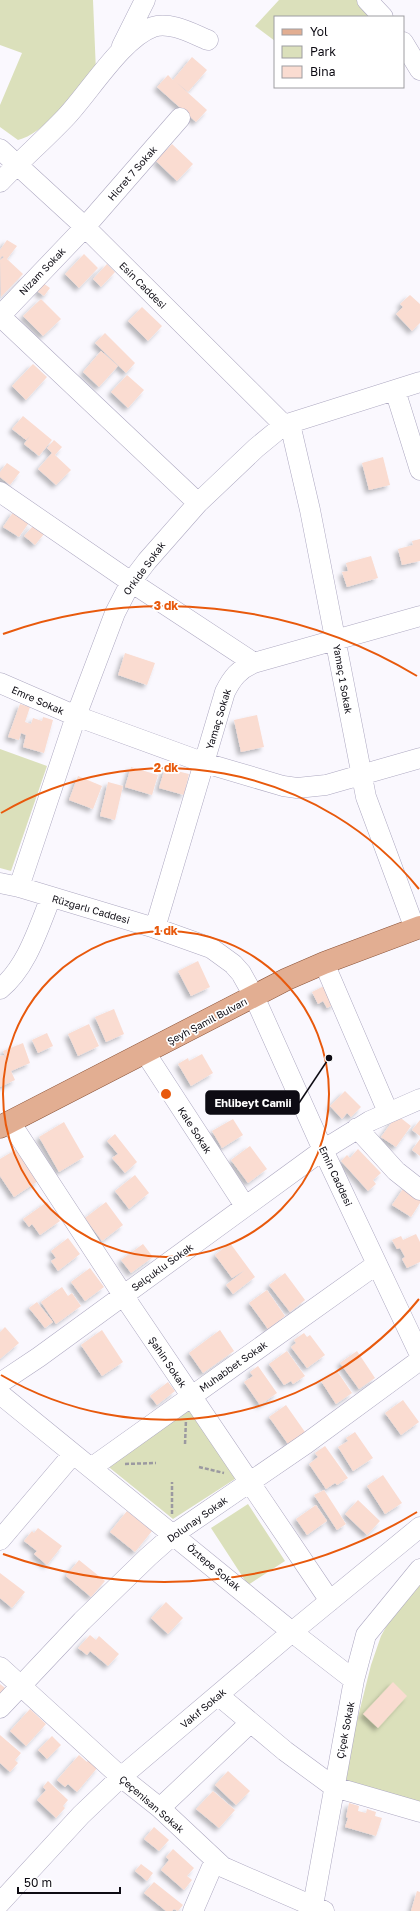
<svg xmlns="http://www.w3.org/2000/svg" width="420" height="1911" viewBox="0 0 420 1911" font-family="'Golos Text',sans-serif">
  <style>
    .green { fill: #dbe0bb }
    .building { fill: #fadcd1; filter: url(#shadow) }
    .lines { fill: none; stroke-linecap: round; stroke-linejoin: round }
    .minor-casing { stroke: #ada8c1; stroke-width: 21 }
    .major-casing { stroke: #8a5237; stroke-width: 23 }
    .path { stroke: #9b99a0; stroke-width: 2.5; stroke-dasharray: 4 2; stroke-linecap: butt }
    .minor { stroke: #fff; stroke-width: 20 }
    .major { stroke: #e2ae92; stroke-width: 22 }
    .ring { fill: none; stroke: #e8590c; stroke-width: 2 }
    .labels { text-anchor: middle; stroke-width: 3.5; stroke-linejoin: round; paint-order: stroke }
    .street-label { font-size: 10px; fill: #0d0b13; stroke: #fff }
    .centre { fill: #e8590c; stroke: #fff; stroke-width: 2 }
    .ring-label { font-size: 12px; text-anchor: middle; font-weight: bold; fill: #e8590c; stroke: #fff; stroke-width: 3.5; stroke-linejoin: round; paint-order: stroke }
    .leader { fill: none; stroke: #0d0b13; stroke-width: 1.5 }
    .callout-dot { fill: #0d0b13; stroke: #fff; stroke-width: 1.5 }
    .callout { fill: #0d0b13; stroke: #0d0b13; stroke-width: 1.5 }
    .callout-label { font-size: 11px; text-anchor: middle; font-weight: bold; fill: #fff }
  </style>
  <defs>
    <filter id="shadow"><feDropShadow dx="-3.5" dy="3.5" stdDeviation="2" flood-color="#0004"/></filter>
  </defs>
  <rect width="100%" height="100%" fill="#faf8fe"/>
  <!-- green -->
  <path class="green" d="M0 0H93L96 72C79 91 42 135 18 140L0 127V105L22 53 0 45Z
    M279 0H359L374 17H275V41L255 26Z
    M0 749 47 766 11 871 0 868Z
    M187 1405 238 1477 173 1519 105 1464Z
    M248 1504 285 1561 248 1585 211 1528Z
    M420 1585V1807L347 1782 344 1773 371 1665 381 1636 391 1618Z"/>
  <!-- building -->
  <path class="building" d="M192 57 207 70 188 92 176 82 207 110 196 122 157 87 168 75 173 80Z
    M172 144 193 164 177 181 156 161Z
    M7 240 17 246 7 259 23 274 1 297 0 260 4 257 2 256 0 259V250Z
    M84 254 98 268 79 288 65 274Z
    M107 264 115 272 101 287 93 279Z
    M43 283 50 288 44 296 37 291Z
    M410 295 420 304V323L412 331 396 314 403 307 400 304Z
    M41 299 61 319 43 336 23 316Z
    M142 307 162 326 148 341 128 321Z
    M105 333 135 363 126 373 95 343Z
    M101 351 118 366 99 387 83 372Z
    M33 364 47 377 26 400 12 386Z
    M127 375 144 390 128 408 111 392Z
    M23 416 52 440 39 456 24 444 30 436 26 440 12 429Z
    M54 440 62 447 55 455 71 470 56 485 38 469 52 453 47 448Z
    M383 457 390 485 369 490 362 463Z
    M7 463 20 472 10 485 0 477V472Z
    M14 511 30 521 19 537 3 527Z
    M33 526 44 534 35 545 24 536Z
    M420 539V561L402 565 398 549 413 545 412 541Z
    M371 556 378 578 347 587 342 572 348 571 346 563Z
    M125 653 155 663 147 685 118 675Z
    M20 704 30 707 25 722 31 724 33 718 42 721 43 717 53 720 44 753 23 747 26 735 21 733 19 740 8 737Z
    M257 715 264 747 241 752 234 720Z
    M131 767 158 775 152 795 125 787Z
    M165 768 189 774 184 795 159 788Z
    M78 776 102 786 93 809 69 800Z
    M108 782 123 786 115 820 100 816Z
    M198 961 210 987 191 996 178 971Z
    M326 985 335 1004 327 1008 323 1001 318 1004 312 992Z
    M114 1009 124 1034 106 1042 95 1017Z
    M89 1024 99 1046 78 1056 68 1034Z
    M47 1033 53 1046 38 1053 32 1040Z
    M23 1043 30 1063 11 1071 15 1080 0 1087V1056L4 1055 8 1063 3 1051Z
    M202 1054 213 1073 191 1086 178 1064 188 1058 189 1061Z
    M345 1091 361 1107 351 1117 347 1113 342 1119 330 1106Z
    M397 1115 411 1126 396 1147 381 1137Z
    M233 1119 243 1135 222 1148 212 1131Z
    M420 1120V1136L412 1130Z
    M64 1122 84 1157 59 1172 39 1137Z
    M115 1134 137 1162 125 1173 112 1158 118 1154 107 1141Z
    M420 1139V1156L412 1150Z
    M250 1146 267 1169 248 1183 231 1160Z
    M17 1149 38 1181 14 1197 0 1176V1159Z
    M358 1149 381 1173 373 1180 376 1184 368 1191 341 1161 347 1155 350 1158Z
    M135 1175 149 1193 129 1209 115 1191Z
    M405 1186 420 1195V1203L411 1217 392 1205Z
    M47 1202 60 1221 40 1235 32 1224 29 1227 23 1219Z
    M106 1202 123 1225 102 1241 85 1218Z
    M416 1234 420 1242V1262L407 1268 402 1259 405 1257 400 1248 397 1249 392 1240 401 1236 403 1240Z
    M68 1238 80 1254 58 1271 51 1261 56 1258 51 1251Z
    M230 1243 255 1277 233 1294 226 1285 245 1270 232 1278 215 1255Z
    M143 1244 153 1257 131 1273 121 1260Z
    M90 1268 104 1287 85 1301 71 1282Z
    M285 1273 305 1300 290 1312 269 1285Z
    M62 1287 68 1296 72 1293 81 1306 56 1324 41 1302Z
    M267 1290 285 1316 268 1329 249 1303Z
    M37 1302 53 1322 45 1328 29 1308Z
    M5 1327 19 1343 0 1359V1332Z
    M102 1330 123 1362 102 1376 81 1345Z
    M220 1330 234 1351 203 1373 189 1353Z
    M304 1333 307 1337 310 1335 325 1355 307 1368 291 1347 296 1343 294 1340Z
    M287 1351 305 1376 293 1384 291 1381 284 1385 269 1364Z
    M357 1351 375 1378 359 1389 340 1363Z
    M258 1366 277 1393 260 1405 244 1382 253 1376 250 1372Z
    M337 1371 352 1393 336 1404 321 1381Z
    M168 1382 175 1391 157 1405 150 1396Z
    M403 1400 419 1422 401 1435 385 1413Z
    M286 1405 305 1432 288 1444 269 1417Z
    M355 1432 373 1458 353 1471 338 1447 348 1441 346 1438Z
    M325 1446 348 1478 337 1485 335 1483 326 1489 309 1464 318 1457 315 1453Z
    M383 1475 402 1503 385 1514 367 1486Z
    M324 1490 346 1524 337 1530 314 1495Z
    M358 1500 380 1521 367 1535 345 1514Z
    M316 1505 327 1521 307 1535 296 1519Z
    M127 1511 152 1531 135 1552 110 1532Z
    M38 1528 62 1546 47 1565 34 1554 37 1551 24 1541 32 1531 34 1533Z
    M79 1560 105 1581 91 1597 66 1576Z
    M0 1573 25 1592 12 1608 0 1598Z
    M166 1602 183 1618 168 1634 151 1618Z
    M90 1635 96 1640 99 1636 119 1654 108 1666 90 1651 87 1655 78 1648Z
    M393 1682 407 1696 378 1728 363 1714Z
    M0 1684 5 1688 0 1694Z
    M30 1709 46 1724 26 1746 10 1731Z
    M0 1735 21 1753 15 1760 18 1763 10 1772 0 1763Z
    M52 1736 61 1745 47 1759 38 1750Z
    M79 1755 87 1762 89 1759 98 1767 77 1792 68 1784 65 1787 57 1780Z
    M228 1771 250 1791 236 1805 215 1785Z
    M48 1781 68 1800 63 1806 65 1808 56 1818 37 1800 46 1790 43 1787Z
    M213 1791 235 1810 219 1828 196 1809Z
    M349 1803 359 1806 358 1811 366 1813 367 1809 376 1812 375 1816 382 1818 376 1836 345 1827 348 1818 346 1817Z
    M154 1827 169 1840 159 1851 144 1839Z
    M173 1849 194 1868 187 1876 192 1880 184 1890 161 1870 169 1860 166 1857Z
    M141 1864 153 1873 147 1881 135 1871Z
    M154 1882 183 1905 178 1911 174 1909 172 1911H166L144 1893Z
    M417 1891 420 1892V1911H411Z"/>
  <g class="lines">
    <!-- minor casing -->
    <g class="minor-casing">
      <path id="minor" d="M367 0 383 17
        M403 42 420 70
        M122 46 145 0
        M0 149 85 227 284 425
        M0 182C21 160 44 140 65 118 89 93 122 38 153 27 170 21 193 34 208 40
        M0 316 198 503
        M0 316 85 227 180 118
        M395 390 420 470
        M290 424 310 510 366 797 415 929
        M0 492 131 582 254 663
        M0 683 76 716 205 763 283 786 297 788 326 785 420 758
        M0 883 19 887 155 928 211 948 233 964 241 973 254 996 323 1150 420 1355
        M19 887 76 716 115 613 131 582 147 561 198 503 256 448 284 425 420 382
        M155 928 225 692C232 678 239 669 254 663L420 616
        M324 963 388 1112
        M0 989C27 967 38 929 51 897
        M146 1054 245 1206
        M10 1122 123 1295 330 1601
        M357 1128 396 1171 420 1190
        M0 1383 39 1357 323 1150 370 1121 420 1099
        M0 1394 292 1632 354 1680
        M91 1468 377 1264
        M0 1540 73 1454
        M0 1667 121 1777 160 1808 223 1867 324 1911
        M218 1695 285 1751 334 1787 420 1812
        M0 1708 82 1621 148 1557 174 1534 307 1443 420 1360
        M160 1808 250 1723
        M0 1903 81 1815 121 1777 292 1632 420 1527
        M193 1911 215 1860
        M312 1911 354 1680 366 1635 420 1569"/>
    </g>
    <!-- major casing -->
    <g class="major-casing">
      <path id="major" d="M0 1127 287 979 324 963 420 927"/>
    </g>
    <!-- path -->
    <path class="path" d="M185 1444 186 1420
      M125 1464 156 1463
      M199 1467 224 1473
      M172 1514V1482"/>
    <!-- minor -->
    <use href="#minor" class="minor"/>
    <!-- major -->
    <use href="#major" class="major"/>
  </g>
  <!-- distance rings -->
  <g class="ring">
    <circle cx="166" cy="1094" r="163"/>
    <path d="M419 1299A326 326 0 0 1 1 1375M1 813A326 326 0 0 1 419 889"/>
    <path d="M417 1512A488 488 0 0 1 3 1554M3 634A488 488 0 0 1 417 676"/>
  </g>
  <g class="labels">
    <!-- street labels -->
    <g class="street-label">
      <text transform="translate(132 173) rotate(-49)" y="4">Hicret 7 Sokak</text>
      <text transform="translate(42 271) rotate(-46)" y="4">Nizam Sokak</text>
      <text transform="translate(143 285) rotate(45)" y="4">Esin Caddesi</text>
      <text transform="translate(144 568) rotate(-54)" y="4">Orkide Sokak</text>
      <text transform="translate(343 679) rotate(80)" y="4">Yamaç 1 Sokak</text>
      <text transform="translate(38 700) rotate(24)" y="4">Emre Sokak</text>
      <text transform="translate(218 719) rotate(-73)" y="4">Yamaç Sokak</text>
      <text transform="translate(91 909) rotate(16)" y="4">Rüzgarlı Caddesi</text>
      <text transform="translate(207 1021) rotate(-28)" y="4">Şeyh Şamil Bulvarı</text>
      <text transform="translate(195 1130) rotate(57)" y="4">Kale Sokak</text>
      <text transform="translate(336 1176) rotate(65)" y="4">Emin Caddesi</text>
      <text transform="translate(162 1267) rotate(-36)" y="4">Selçuklu Sokak</text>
      <text transform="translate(168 1362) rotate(56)" y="4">Şahin Sokak</text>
      <text transform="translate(233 1366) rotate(-35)" y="4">Muhabbet Sokak</text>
      <text transform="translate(197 1519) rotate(-35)" y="4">Dolunay Sokak</text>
      <text transform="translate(214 1567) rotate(40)" y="4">Öztepe Sokak</text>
      <text transform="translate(203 1708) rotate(-40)" y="4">Vakıf Sokak</text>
      <text transform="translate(345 1730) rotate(-79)" y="4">Çiçek Sokak</text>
      <text transform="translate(152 1804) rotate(41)" y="4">Çeçenisan Sokak</text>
    </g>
  </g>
  <circle cx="166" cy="1094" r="6" class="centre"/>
  <g class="ring-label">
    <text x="166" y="610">3 dk</text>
    <text x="166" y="772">2 dk</text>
    <text x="166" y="935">1 dk</text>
  </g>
  <!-- callouts -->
  <path class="leader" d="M329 1058L299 1103"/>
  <circle class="callout-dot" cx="329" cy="1058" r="4"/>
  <rect class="callout" x="206" y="1091" width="93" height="23" rx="4"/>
  <g class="callout-label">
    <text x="253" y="1107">Ehlibeyt Camii</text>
  </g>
  <!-- legend -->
  <rect x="274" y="16" width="130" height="72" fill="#ffffff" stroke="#9e9da1"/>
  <rect x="282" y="29" width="20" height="6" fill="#e2ae92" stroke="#9e9da1"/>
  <text x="310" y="36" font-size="12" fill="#0d0b13">Yol</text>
  <rect x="282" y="46" width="20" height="12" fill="#dbe0bb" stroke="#9e9da1"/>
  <text x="310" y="56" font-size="12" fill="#0d0b13">Park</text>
  <rect x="282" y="66" width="20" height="12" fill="#fadcd1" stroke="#9e9da1"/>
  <text x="310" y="76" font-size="12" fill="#0d0b13">Bina</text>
  <!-- scale -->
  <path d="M18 1887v6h102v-6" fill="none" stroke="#0d0b13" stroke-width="2"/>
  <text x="24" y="1887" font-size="12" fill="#0d0b13" stroke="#ffffff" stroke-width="3" paint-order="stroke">50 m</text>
</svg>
